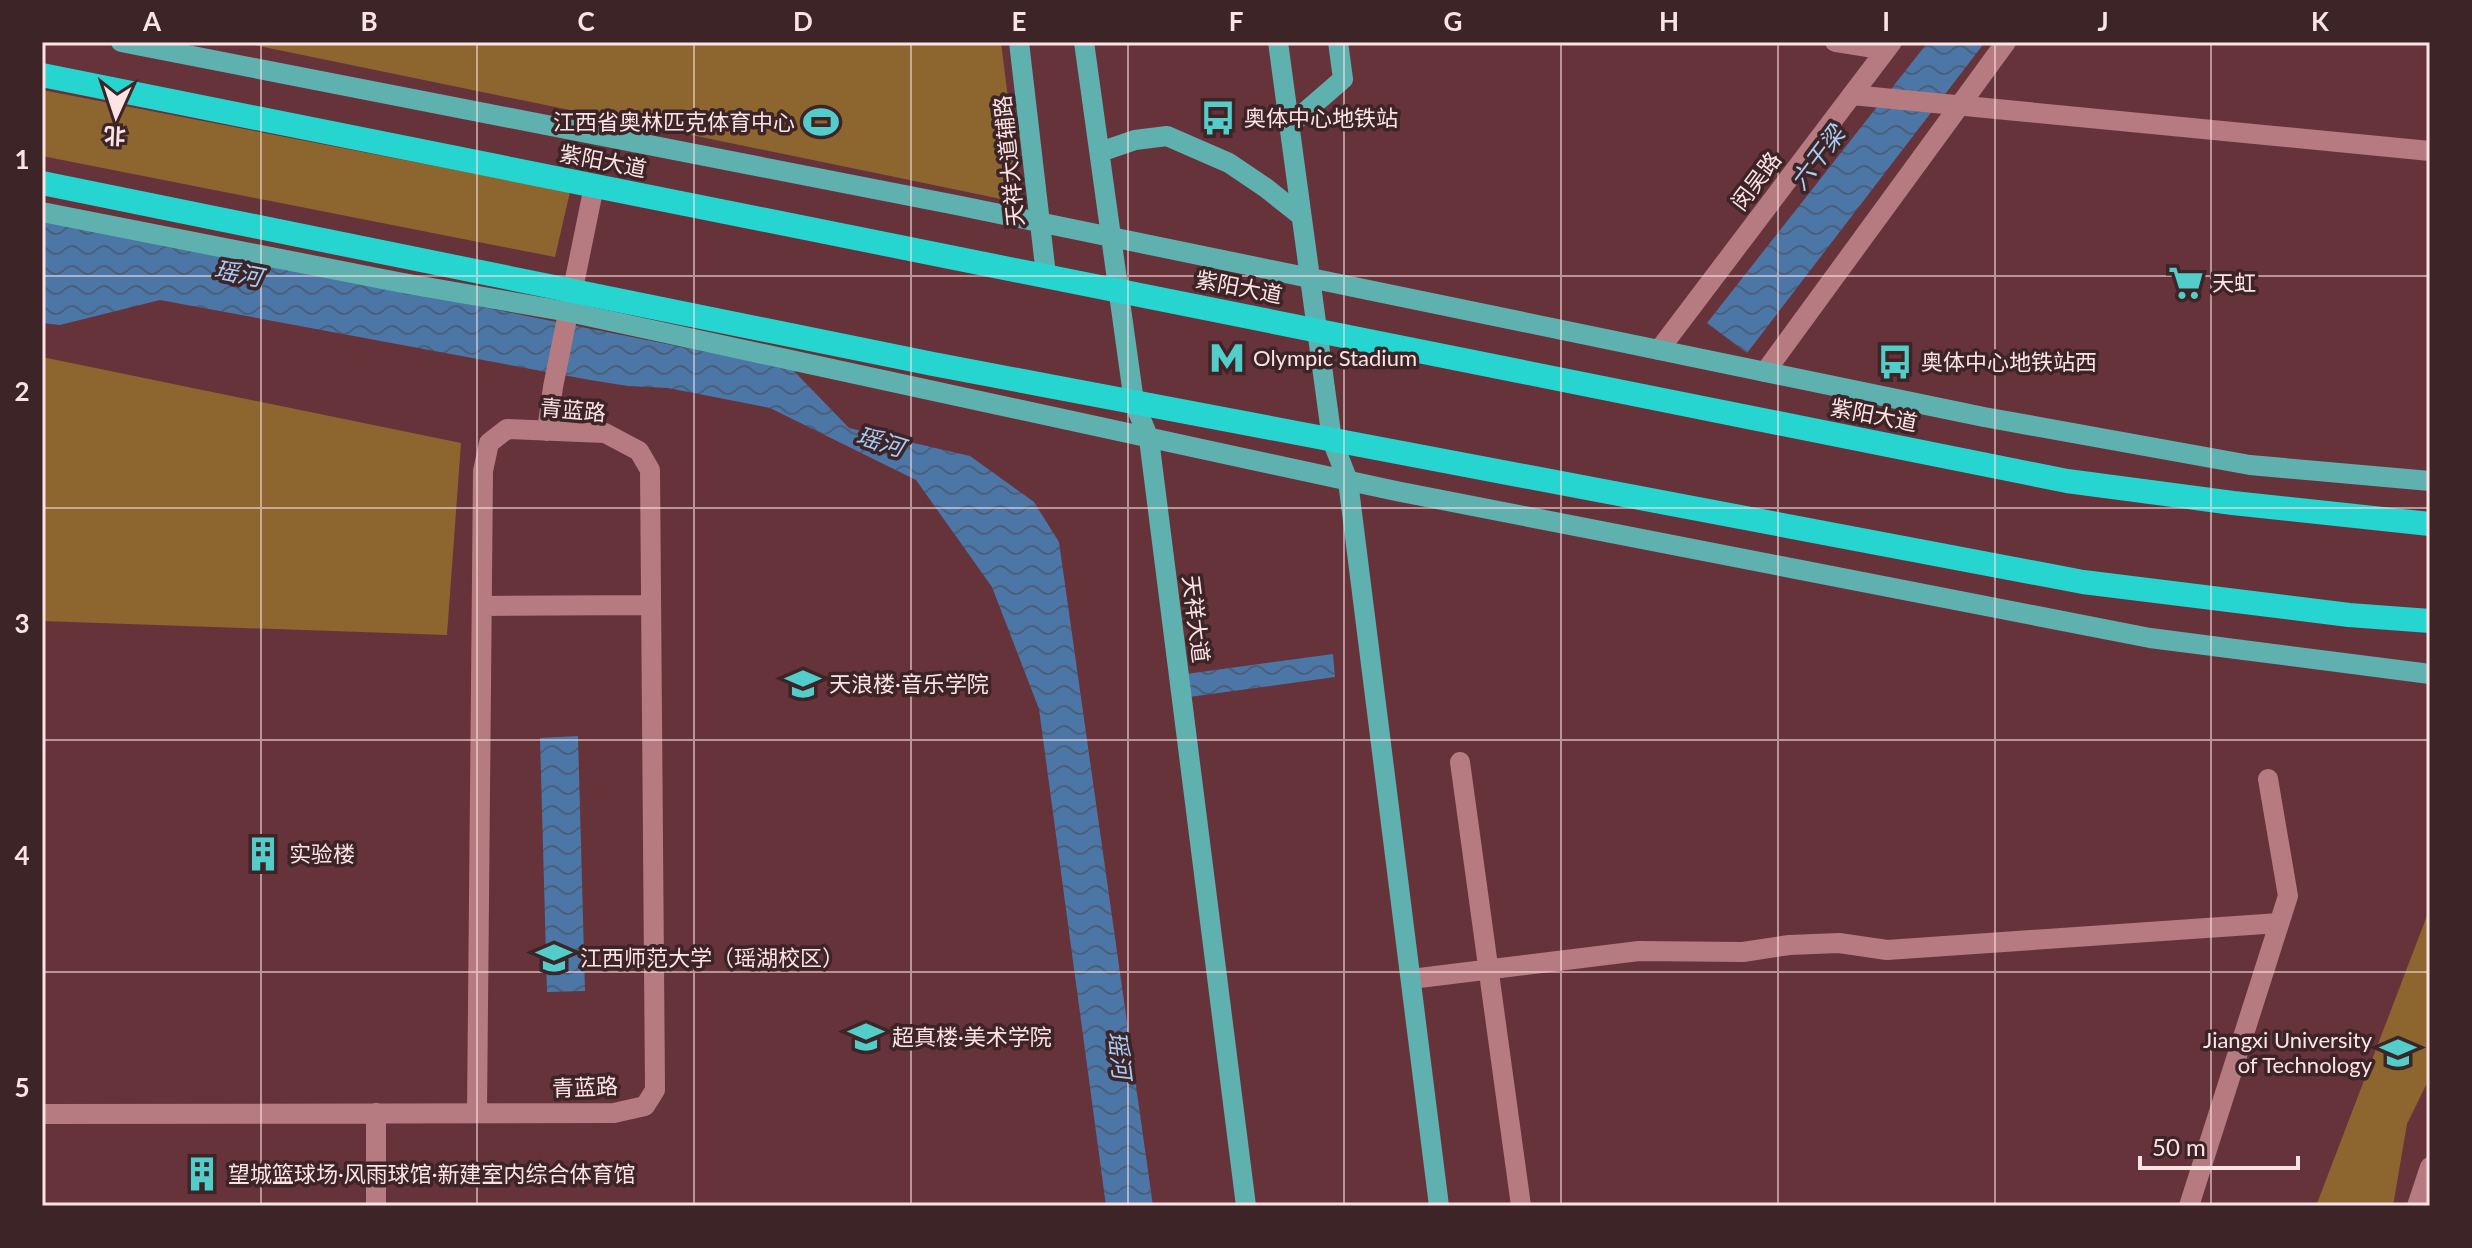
<svg xmlns="http://www.w3.org/2000/svg" width="2472" height="1248" viewBox="0 0 2472 1248" font-family="Lato,'Noto Sans SC',sans-serif">
  <style>
    .green { fill: #8d652f }
    .water { fill: url(#water-waves) }
    .lines { fill: none; stroke-linecap: round; stroke-linejoin: round }
    .minor { stroke: #b57b81; stroke-width: 20 }
    .major { stroke: #5fb1b0; stroke-width: 20 }
    .highway { stroke: #26d5d0; stroke-width: 24 }
    .grid { fill: none; stroke: #fee3e5; stroke-width: 2; stroke-opacity: 0.55 }
    .labels { text-anchor: middle; stroke-width: 7; stroke-linejoin: round; paint-order: stroke }
    .poi-label { font-size: 22px; fill: #fee3e5; stroke: #3c2427; text-anchor: start }
    .street-label { font-size: 22px; fill: #fee3e5; stroke: #3c2427 }
    .water-label { font-size: 24px; font-style: italic; fill: #a7ccf6; stroke: #3c2427 }
    .neatline { fill: none; stroke: #fee3e5; stroke-width: 3 }
    .grid-label { font-size: 26px; text-anchor: middle; font-weight: bold; fill: #fee3e5 }
  </style>
  <defs>
    <pattern id="water-waves" width="16" height="10" patternUnits="userSpaceOnUse" patternTransform="scale(2)"><rect width="16" height="10" fill="#4b76a6"/><path d="M0 5q4-4 8 0t8 0" fill="none" stroke="#4b607a"/></pattern>
  </defs>
  <rect width="100%" height="100%" fill="#66333b"/>
  <!-- green -->
  <path class="green" d="M240 42H1001L1021 203Z
    M42 90 570 192 555 257 42 156Z
    M42 357 461 443 447 635 42 621Z
    M2430 908V1077L2407 1124 2393 1206H2316Z"/>
  <!-- water -->
  <path class="water" d="M1928 42H1985L1747 353 1707 323Z
    M42 219 792 369 849 428 970 456 1034 502 1059 542 1153 1206H1106L1039 709 992 587 916 480 770 408 668 388 628 386 590 380 160 300 60 325 42 323Z
    M1333 654 1335 677 1189 697 1186 674Z
    M578 736 585 991 547 992 540 738Z"/>
  <g class="lines">
    <!-- minor -->
    <path class="minor" d="M1835 42 1885 50
      M1852 95 2430 151
      M1659 350 1892 42
      M1765 372 2006 42
      M547 431 553 387 594 186
      M482 606 651 605
      M1460 762 1521 1206
      M1411 979 1639 951 1743 952 1789 945 1839 943 1887 950 2279 923
      M376 1113V1206
      M42 1114 614 1113 645 1106 655 1090 650 470 639 451 605 433 507 429 489 443 483 471 477 1113
      M2189 1206 2288 896 2268 779
      M2417 1206 2430 1167"/>
    <!-- major -->
    <path class="major" d="M121 42 961 206 1984 417 2250 465 2430 481
      M1019 42 1046 275
      M1084 42 1134 402 1149 439 1246 1206
      M1278 42 1332 440 1348 481 1439 1206
      M1290 125 1343 79 1338 42
      M1100 152 1135 140 1167 136 1229 163 1266 188 1300 215
      M42 212 403 283 569 312 1396 491 2150 638 2430 674"/>
    <!-- highway -->
    <path class="highway" d="M42 75 2067 481 2233 503 2430 524
      M42 183 933 364 2083 582 2349 615 2430 621"/>
  </g>
  <!-- grid -->
  <path class="grid" d="M261 42V1206M477 42V1206M694 42V1206M911 42V1206M1128 42V1206M1344 42V1206M1561 42V1206M1778 42V1206M1995 42V1206M2211 42V1206M42 276H2430M42 508H2430M42 740H2430M42 972H2430"/>
  <!-- icons -->
  <defs>
    <g id="bus-bare" transform="scale(2.76)"><path d="M-5-6H5V4H4V6H2V4H-2V6H-4V4H-5ZM-3.5-4V0h7V-4ZM-3.5 1.2v1.5H-2V1.2ZM2 1.2v1.5H3.5V1.2Z" fill="#53cdc9" stroke="#3c2427" stroke-width="2.5" paint-order="stroke"/></g>
    <g id="stadium-bare" transform="scale(2.76)"><path d="M0-5a6.5 5 0 1 0 0 10a6.5 5 0 1 0 0-10ZM-3.5-1.8h7v3.6h-7Z" fill="#53cdc9" stroke="#3c2427" stroke-width="2.5" paint-order="stroke"/></g>
    <g id="supermarket-bare" transform="scale(2.76)"><path d="M-6-5.5h2.5l.6 2H6L4.5 2H-2.5L-4.4-4H-6ZM-1.5 3.2a1.3 1.3 0 1 0 .1 0ZM3 3.2a1.3 1.3 0 1 0 .1 0Z" fill="#53cdc9" stroke="#3c2427" stroke-width="2.5" paint-order="stroke"/></g>
    <g id="metro-bare" transform="scale(2.76)"><path d="M-5.5 5V-5H-3L0 0L3-5H5.5V5H3V-.5L0 4L-3-.5V5Z" fill="#53cdc9" stroke="#3c2427" stroke-width="2.5" paint-order="stroke"/></g>
    <g id="university-bare" transform="scale(2.76)"><path d="M0-5L7-2L0 1L-7-2ZM-4 1L0 2.5L4 1V4Q0 6-4 4Z" fill="#53cdc9" stroke="#3c2427" stroke-width="2.5" paint-order="stroke"/></g>
    <g id="building-bare" transform="scale(2.76)"><path d="M-4-6H4V6H1V3H-1V6H-4ZM-2.5-4.3h1.7v1.8h-1.7ZM.8-4.3h1.7v1.8H.8ZM-2.5-1h1.7V.8h-1.7ZM.8-1h1.7V.8H.8Z" fill="#53cdc9" stroke="#3c2427" stroke-width="2.5" paint-order="stroke"/></g>
  </defs>
  <g fill-rule="evenodd">
    <use href="#bus-bare" x="1218" y="118"/>
    <use href="#stadium-bare" x="821" y="122"/>
    <use href="#supermarket-bare" x="2186" y="283"/>
    <use href="#metro-bare" x="1227" y="358"/>
    <use href="#bus-bare" x="1895" y="362"/>
    <use href="#university-bare" x="803" y="684"/>
    <use href="#building-bare" x="263" y="854"/>
    <use href="#university-bare" x="554" y="958"/>
    <use href="#university-bare" x="866" y="1037"/>
    <use href="#university-bare" x="2398" y="1053"/>
    <use href="#building-bare" x="202" y="1174"/>
  </g>
  <g class="labels">
    <!-- poi labels -->
    <g class="poi-label">
      <text x="1244" y="126">奥体中心地铁站</text>
      <text x="795" y="130" text-anchor="end">江西省奥林匹克体育中心</text>
      <text x="2212" y="291">天虹</text>
      <text x="1253" y="366">Olympic Stadium</text>
      <text x="1921" y="370">奥体中心地铁站西</text>
      <text x="829" y="692">天浪楼·音乐学院</text>
      <text x="289" y="862">实验楼</text>
      <text x="580" y="966">江西师范大学（瑶湖校区）</text>
      <text x="892" y="1045">超真楼·美术学院</text>
      <text x="2372" y="1048" text-anchor="end">Jiangxi University<tspan x="2372" dy="25">of Technology</tspan></text>
      <text x="228" y="1182">望城篮球场·风雨球馆·新建室内综合体育馆</text>
    </g>
    <!-- street labels -->
    <g class="street-label">
      <text transform="translate(603 161) rotate(11)" y="8">紫阳大道</text>
      <text transform="translate(1009 161) rotate(-96)" y="8">天祥大道辅路</text>
      <text transform="translate(1756 181) rotate(-53)" y="8">闵吴路</text>
      <text transform="translate(1239 287) rotate(11)" y="8">紫阳大道</text>
      <text transform="translate(573 410) rotate(5)" y="8">青蓝路</text>
      <text transform="translate(1874 415) rotate(11)" y="8">紫阳大道</text>
      <text transform="translate(1196 619) rotate(83)" y="8">天祥大道</text>
      <text transform="translate(585 1087) rotate(-2)" y="8">青蓝路</text>
    </g>
    <!-- water labels -->
    <g class="water-label">
      <text transform="translate(1818 158) rotate(-53)" y="8">六干梁</text>
      <text transform="translate(238 274) rotate(11)" y="8">瑶河</text>
      <text transform="translate(880 442) rotate(17)" y="8">瑶河</text>
      <text transform="translate(1119 1055) rotate(83)" y="8">瑶河</text>
    </g>
  </g>
  <!-- border -->
  <rect width="2472" height="1248" fill="none" stroke="#3c2427" stroke-width="88"/>
  <!-- north arrow -->
  <g transform="translate(116 116) rotate(183)" stroke="#3c2427" stroke-width="6" paint-order="stroke">
  <path d="M0-6L14 30L0 20L-14 30Z" fill="#fee3e5"/>
  <text y="-12" font-size="22" font-weight="bold" text-anchor="middle" fill="#fee3e5">北</text>
  </g>
  <!-- scale -->
  <path d="M2140 1156v12h158v-12" fill="none" stroke="#fee3e5" stroke-width="4"/>
  <text x="2152" y="1156" font-size="24" fill="#fee3e5" stroke="#3c2427" stroke-width="6" paint-order="stroke">50 m</text>
  <rect x="44" y="44" width="2384" height="1160" class="neatline"/>
  <g class="grid-label">
    <text x="152" y="31">A</text>
    <text x="369" y="31">B</text>
    <text x="586" y="31">C</text>
    <text x="803" y="31">D</text>
    <text x="1019" y="31">E</text>
    <text x="1236" y="31">F</text>
    <text x="1453" y="31">G</text>
    <text x="1669" y="31">H</text>
    <text x="1886" y="31">I</text>
    <text x="2103" y="31">J</text>
    <text x="2320" y="31">K</text>
    <text x="22" y="169">1</text>
    <text x="22" y="401">2</text>
    <text x="22" y="633">3</text>
    <text x="22" y="865">4</text>
    <text x="22" y="1097">5</text>
  </g>
</svg>
